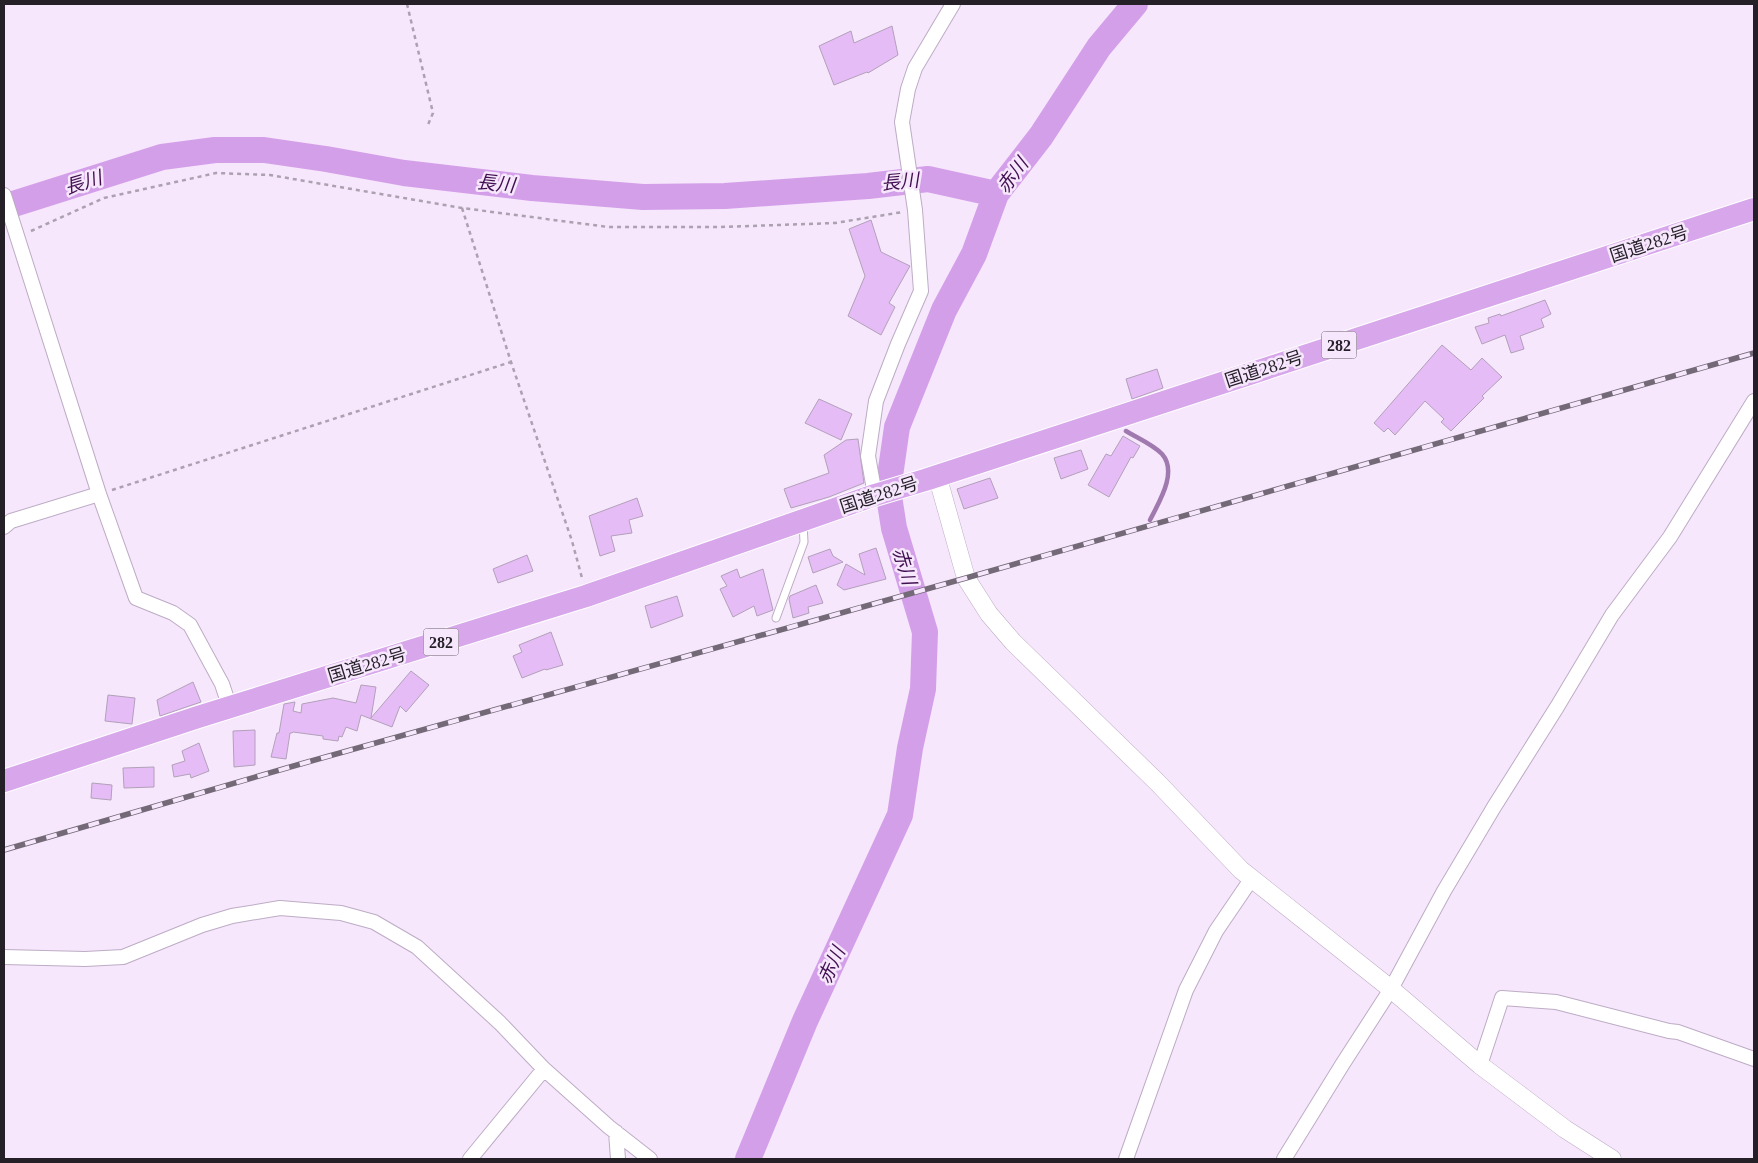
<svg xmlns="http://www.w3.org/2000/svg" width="1758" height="1163" viewBox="0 0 1758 1163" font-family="'Times New Roman','Noto Sans JP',serif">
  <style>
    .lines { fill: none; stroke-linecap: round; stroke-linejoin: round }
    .stream { stroke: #a079af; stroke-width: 4.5 }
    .river { stroke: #d49fe9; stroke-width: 26 }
    .building { fill: #e6bcf7; stroke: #b2a0b9 }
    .service-casing { stroke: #bdacc5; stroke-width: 9 }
    .minor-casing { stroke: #bdacc5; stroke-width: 16 }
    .tertiary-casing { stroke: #bdacc5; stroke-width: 19 }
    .trunk-casing { stroke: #fff; stroke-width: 24 }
    .path { stroke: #aca0b1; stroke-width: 2.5; stroke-dasharray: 4 4; stroke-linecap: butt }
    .service { stroke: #fff; stroke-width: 7 }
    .minor { stroke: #fff; stroke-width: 14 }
    .tertiary { stroke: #fff; stroke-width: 18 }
    .trunk { stroke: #d8a6eb; stroke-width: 22 }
    .rail-casing { stroke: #736977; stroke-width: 5.5 }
    .rail { stroke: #f6e7fc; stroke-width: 4; stroke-dasharray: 11; stroke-linecap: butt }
    .labels { text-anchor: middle; stroke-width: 5; stroke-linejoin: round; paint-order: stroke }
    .shield { fill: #f6e7fc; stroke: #645b68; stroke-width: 1 }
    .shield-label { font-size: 16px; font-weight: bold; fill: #251f28 }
    .street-label { font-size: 18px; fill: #251f28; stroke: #f6e7fc }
    .water-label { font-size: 19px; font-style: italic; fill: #400f50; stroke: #f6e7fc }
  </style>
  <rect width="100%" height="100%" fill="#f6e7fc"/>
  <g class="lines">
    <!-- stream -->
    <path class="stream" d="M1126 431C1137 438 1152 444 1162 454 1178 472 1159 502 1150 520"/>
    <!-- river -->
    <path class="river" d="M4 207 162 157 215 150H264L326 159 404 173 532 188 643 197 725 196 868 186 928 179 996 194
      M748 1159 805 1021 900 815 910 748 923 689 925 632 894 528 888 490 897 427 944 310 974 254 996 194 1041 136 1099 47 1135 4"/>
  </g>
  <!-- building -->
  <path class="building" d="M892 26 898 55 868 73 867 72 834 85 819 46 851 31 854 43Z
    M871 220 881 252 910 266 889 303 895 307 881 335 848 316 865 276 849 229Z
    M1545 300 1551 314 1541 319 1544 327 1520 336 1524 349 1511 353 1505 335 1482 344 1475 327 1489 323 1488 318 1500 314 1501 316Z
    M1442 345 1471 370 1482 358 1502 377 1482 396 1484 398 1451 431 1441 422 1444 419 1425 401 1395 435 1388 428 1384 432 1374 423Z
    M1157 369 1163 388 1132 399 1126 379Z
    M819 399 852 414 841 440 805 423Z
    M1123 436 1140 446 1133 458 1131 457 1109 497 1088 485 1106 454 1111 456Z
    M858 439 864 483 829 497 791 508 784 489 829 473 824 455 846 440Z
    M1081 450 1088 469 1061 479 1054 458Z
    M990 478 998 498 964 509 957 489Z
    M637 498 643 516 629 520 632 533 611 536 615 551 600 556 589 516Z
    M876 548 886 579 844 590 837 585 846 564 865 575 859 554Z
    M830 549 833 556 843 562 813 573 808 557Z
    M527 555 533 571 498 583 493 569Z
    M737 569 740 578 763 569 773 610 757 616 754 606 733 617 720 589 727 586 721 576Z
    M816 585 823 603 808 607 809 613 793 618 789 599 790 596Z
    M677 596 683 616 651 628 645 606Z
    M551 632 563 665 546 670 545 669 522 678 513 656 522 652 519 645Z
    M411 671 429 685 406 712 400 706 392 727 361 715 357 731 346 727 342 737 339 736 338 741 323 739V736L293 732 292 733H290L286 759 271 757 277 733H279L284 704 295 702 293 711 301 713 302 704 333 698 356 703 361 685 376 687 371 718Z
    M193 682 201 702 160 716 157 700Z
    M108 695 135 698 132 724 105 721Z
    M255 730V765L234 767 233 731Z
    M199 743 209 771 191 778 190 774 174 777 172 765 185 761 182 751Z
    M154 767V787L124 788 123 768Z
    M92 783 112 785 111 800 91 798Z"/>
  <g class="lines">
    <!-- service casing -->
    <g class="service-casing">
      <path id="service" d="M776 618 804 542 803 524"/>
    </g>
    <!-- minor casing -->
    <g class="minor-casing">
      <path id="minor" d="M4 195 99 494 136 598 173 613 190 625 222 684 230 708
        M875 495 868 456 876 401 898 344 921 291 915 210 902 122 908 89 915 68 953 4
        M4 527 11 521 99 494
        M4 957 85 959 123 957 202 925 232 916 280 908 341 913 374 922 417 947 500 1023 544 1069 609 1127 650 1159
        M1480 1065 1502 998 1556 1002 1669 1031 1678 1032 1754 1059
        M616 1132 618 1159
        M470 1159 544 1069
        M1126 1159 1186 990 1216 931 1252 878
        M1284 1159 1342 1065 1391 989 1444 891 1494 807 1557 707 1612 615 1670 537 1754 401"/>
    </g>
    <!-- tertiary casing -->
    <g class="tertiary-casing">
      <path id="tertiary" d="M937 475 966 578 989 614 1013 642 1158 783 1241 870 1391 989 1480 1065 1565 1129 1612 1159"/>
    </g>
    <!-- trunk casing -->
    <g class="trunk-casing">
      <path id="trunk" d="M4 781 198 717 586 596 875 495 925 480 1754 209"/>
    </g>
    <!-- path -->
    <path class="path" d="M407 4 433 113 427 127
      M462 208 511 362 572 541 582 578
      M31 231 104 198 216 173 270 175 462 208 608 227H721L835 223 903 212
      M112 490 511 362"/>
    <!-- service -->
    <use href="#service" class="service"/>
    <!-- minor -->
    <use href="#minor" class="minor"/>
    <!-- tertiary -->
    <use href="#tertiary" class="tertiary"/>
    <!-- trunk -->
    <use href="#trunk" class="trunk"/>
    <!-- rail casing -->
    <g class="rail-casing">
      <path id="rail" d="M4 850 297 765 966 578 1754 353"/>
    </g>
    <!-- rail -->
    <use href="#rail" class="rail"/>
  </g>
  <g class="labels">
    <!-- shield labels -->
    <g class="shield">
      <rect x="1321.5" y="331.5" width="35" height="27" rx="4"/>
      <rect x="423.5" y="628.5" width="35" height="27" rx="4"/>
    </g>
    <g class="shield-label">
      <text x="1339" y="351">282</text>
      <text x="441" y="648">282</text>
    </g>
    <!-- street labels -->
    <g class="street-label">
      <text transform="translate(1649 244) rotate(-18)" y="6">国道282号</text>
      <text transform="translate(1264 369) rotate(-18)" y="6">国道282号</text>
      <text transform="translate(879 495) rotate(-18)" y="6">国道282号</text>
      <text transform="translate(367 665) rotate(-17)" y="6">国道282号</text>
    </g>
    <!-- water labels -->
    <g class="water-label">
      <text transform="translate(1012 175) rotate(-53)" y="7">赤川</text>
      <text transform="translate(900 181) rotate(-5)" y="7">長川</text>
      <text transform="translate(83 182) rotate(-17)" y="7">長川</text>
      <text transform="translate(496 183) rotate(6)" y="7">長川</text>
      <text transform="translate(905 566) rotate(73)" y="7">赤川</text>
      <text transform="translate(831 965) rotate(-65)" y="7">赤川</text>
    </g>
  </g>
  <!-- border -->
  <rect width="1758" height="1163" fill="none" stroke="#251f28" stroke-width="10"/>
</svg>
